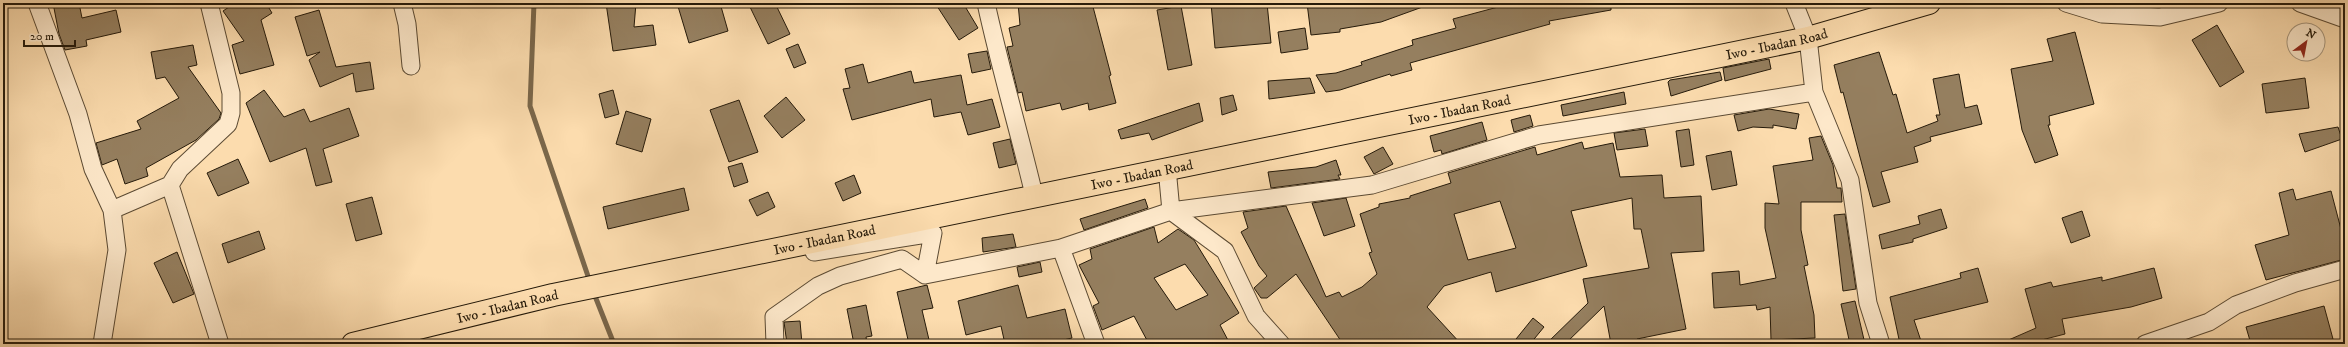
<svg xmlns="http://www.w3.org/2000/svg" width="2348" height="347" viewBox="0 0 2348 347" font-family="'IM FELL DW Pica',serif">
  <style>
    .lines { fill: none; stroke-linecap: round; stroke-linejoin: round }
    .stream { stroke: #7a674b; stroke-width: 5 }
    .building { fill: #957f5f; stroke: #251a0a; fill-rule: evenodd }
    .street-casing { stroke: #5b4a33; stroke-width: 19 }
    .primary-casing { stroke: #251a0a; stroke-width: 24 }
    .street { stroke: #fde8ca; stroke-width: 17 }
    .primary { stroke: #fcdcae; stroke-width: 22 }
    .labels { text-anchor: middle; stroke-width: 4; stroke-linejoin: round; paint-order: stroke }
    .street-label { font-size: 14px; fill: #251a0a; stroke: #fde8ca }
  </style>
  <rect width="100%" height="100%" fill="#fcdcae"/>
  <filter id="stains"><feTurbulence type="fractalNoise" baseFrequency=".005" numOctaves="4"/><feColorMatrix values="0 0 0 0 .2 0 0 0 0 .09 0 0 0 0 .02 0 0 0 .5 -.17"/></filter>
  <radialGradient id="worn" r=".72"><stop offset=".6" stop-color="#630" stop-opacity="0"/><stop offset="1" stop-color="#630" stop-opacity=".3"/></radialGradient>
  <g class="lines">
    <!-- stream -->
    <path class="stream" d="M534 3 530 106 590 282
      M593 291 614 344"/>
  </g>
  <!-- building -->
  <path class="building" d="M53 3H79L82 18 116 10 121 32 86 40 87 46 65 50 59 34Z
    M235 3H266L272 13 261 20 274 65 240 74 232 45 244 41 223 11Z
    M606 3H636L634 27 653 25 656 45 613 51Z
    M677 3H720L728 31 689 43Z
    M760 3H775L790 34 768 44 750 7Z
    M935 3H963L978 28 959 40Z
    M1018 3H1092L1111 75 1109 76 1116 103 1089 110 1088 103 1062 110 1060 103 1026 111 1022 92 1018 93 1007 47 1013 46 1009 28 1020 25Z
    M1211 3H1267L1271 43 1215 48Z
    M1307 3H1428V5L1381 22 1340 29V32L1311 35Z
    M1513 3H1611V10L1549 21 1550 24 1410 63 1412 70 1391 76 1390 74 1340 90 1326 92 1316 75 1336 73 1362 65 1361 62 1413 45 1412 40 1456 28 1453 19Z
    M1181 6 1192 65 1168 70 1157 10Z
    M319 10 336 67 370 62 374 89 356 92 353 73 320 87 309 60 320 52 307 56 295 17Z
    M2217 25 2244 72 2220 87 2192 40Z
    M1305 28 1308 49 1281 53 1278 32Z
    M2075 32 2094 104 2049 116 2050 125H2048L2058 155 2035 163 2022 130 2011 69 2053 61 2047 39Z
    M798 44 806 63 794 68 786 49Z
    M193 45 197 65 188 67 221 113 219 119 196 140 146 168 148 176 125 184 117 159 102 165 96 143 141 129 137 121 179 98 165 77 156 79 151 52Z
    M987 51 991 69 972 73 968 54Z
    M1879 52 1893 95 1896 94 1907 133 1938 121 1936 115H1940L1933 79 1959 74 1965 108 1977 105 1982 124 1930 137 1931 141 1914 147 1918 162 1881 172 1890 202 1873 207 1843 92 1841 93 1834 65Z
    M1769 59 1771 69 1725 81 1723 68Z
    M863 64 868 83 911 71 914 83 961 75 967 105 992 99 1000 127 968 135 961 112 934 117 931 99 852 120 843 89 850 88 845 69Z
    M1720 72 1722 80 1671 96 1668 82 1670 80Z
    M1310 78 1315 93 1269 99 1268 81Z
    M2305 78 2309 108 2266 113 2262 84Z
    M264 90 284 117 304 109 310 122 349 108 359 136 323 149 332 182 316 186 306 148 270 162 246 103Z
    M613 90 619 114 605 118 599 94Z
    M1624 92 1626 104 1563 116 1561 105Z
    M1233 95 1237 110 1222 115 1220 98Z
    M786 97 805 120 782 138 764 116Z
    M739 100 758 152 729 162 710 110Z
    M1199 103 1203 121 1152 140 1149 133 1121 139 1118 130Z
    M1769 109 1799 114 1796 129 1773 125V128L1753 127 1738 131 1734 115Z
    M626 111 651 119 642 152 616 144Z
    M1530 115 1533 126 1514 132 1511 120Z
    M1482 122 1487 140 1442 154 1441 150 1434 152 1430 136Z
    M2338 127 2342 139 2305 152 2299 134Z
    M1645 129 1648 146 1617 150 1614 133Z
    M1689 129 1694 165 1681 167 1676 131Z
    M1821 136 1833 165 1837 188H1841L1842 202H1801V230L1808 265 1804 266 1814 315 1815 338 1771 340 1770 307 1757 310 1756 305 1714 308 1712 273 1739 271 1740 285 1776 278 1765 228V203L1779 204 1773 166 1813 160 1809 138Z
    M1010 139 1016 164 999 168 993 143Z
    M1582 142 1584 149 1613 143 1620 177 1662 175 1664 198 1701 196 1704 251 1671 253 1686 329 1637 339 1638 344H1611L1604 306 1565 344H1546L1588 303 1583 279 1649 268 1641 229H1634L1632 198 1571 211 1587 266 1496 292 1491 272 1444 286 1427 307 1461 344H1343L1296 274 1267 298H1261L1254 288 1267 276 1259 266 1241 232 1248 228 1243 212 1286 206 1326 297 1339 292 1342 297 1362 287 1377 274 1369 253 1372 252 1360 214 1379 207V204L1410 198V196L1451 183 1448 173 1535 147 1537 155ZM1500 201 1516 248 1468 260 1454 214Z
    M1383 147 1393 164 1374 174 1364 157Z
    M1731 151 1737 185 1712 190 1706 156Z
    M238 159 249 183 218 196 207 173Z
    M1336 160 1341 175H1338L1340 179 1271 188 1268 172 1316 167Z
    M742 163 748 182 734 187 728 167Z
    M854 175 861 193 843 201 835 183Z
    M684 188 689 210 608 229 603 207Z
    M2293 189 2296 200 2331 191 2342 233H2345V259L2266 280 2255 245 2289 235 2279 193Z
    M768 192 775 207 757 216 749 200Z
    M372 197 382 234 356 241 346 204Z
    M1346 198 1355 226 1324 236 1312 203Z
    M1145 199 1148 208 1084 230 1080 219Z
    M1941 209 1947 228 1913 239V242L1882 249 1879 235 1920 224 1918 216Z
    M2082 211 2090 236 2071 243 2062 218Z
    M1845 214 1856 289 1843 291 1834 215Z
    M1154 227 1158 243 1178 229 1194 240 1239 313 1220 325 1230 344H1149L1134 316 1102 330 1093 306 1099 303 1079 265 1092 259 1090 249ZM1185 264 1208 295 1176 310 1154 278Z
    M259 231 265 249 228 263 222 244Z
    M1013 234 1016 247 983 252 982 238Z
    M177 252 194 294 173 303 154 263Z
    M1040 262 1042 272 1019 277 1017 267Z
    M1978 268 1988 302 1914 320 1922 344H1900L1890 297 1961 278 1960 273Z
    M2154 268 2162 298 2131 307 2062 319 2065 334 2026 344H2004V342L2036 328 2025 289 2051 282 2053 287 2102 277V281Z
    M927 285 933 308 922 310 930 344H909L897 292Z
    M1018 285 1027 318 1065 309 1072 338 1046 344H1005L1001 326 966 335 958 301Z
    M1855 301 1865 344H1850L1841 304Z
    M866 305 872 336 866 337 867 344H854L847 309Z
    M2324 306 2333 339 2315 344H2251L2246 327Z
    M1533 318 1544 327 1530 344H1512Z
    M800 321 802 344H787L784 322Z"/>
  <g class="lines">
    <!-- street casing -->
    <g class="street-casing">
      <path id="street" d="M37 3 78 114 93 169 112 210 117 250 102 344
        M209 3 231 93V113L228 124 180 169 170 185 220 344
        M402 3 407 24 411 66
        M986 3C1000 68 1019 131 1034 195
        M1794 3 1808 38 1814 92 1850 180 1868 303 1881 344
        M2066 3 2102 14 2160 17 2219 3
        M2300 3 2345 19
        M1167 168 1171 211 1225 251 1256 316 1281 344
        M112 210 170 185
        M1061 248 1096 344
        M925 275 1061 248 1171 211 1372 185 1539 135 1814 92
        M775 344 774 317 818 286 840 276 902 259 925 275 933 233 814 252
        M2145 344 2209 322 2236 305 2295 283 2345 269"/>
    </g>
    <!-- primary casing -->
    <g class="primary-casing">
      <g id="primary">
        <path id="s1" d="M353 344 553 295 1808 38 1929 3"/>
      </g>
    </g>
    <!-- street -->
    <use href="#street" class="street"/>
    <!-- primary -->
    <use href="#primary" class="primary"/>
  </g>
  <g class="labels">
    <!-- street labels -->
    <g class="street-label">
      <text dy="5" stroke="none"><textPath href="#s1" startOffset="1455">Iwo - Ibadan Road</textPath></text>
      <text dy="5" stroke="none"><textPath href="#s1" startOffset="1131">Iwo - Ibadan Road</textPath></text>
      <text dy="5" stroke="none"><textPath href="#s1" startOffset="807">Iwo - Ibadan Road</textPath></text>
      <text dy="5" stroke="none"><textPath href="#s1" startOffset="483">Iwo - Ibadan Road</textPath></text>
      <text dy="5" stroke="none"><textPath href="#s1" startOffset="159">Iwo - Ibadan Road</textPath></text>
    </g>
  </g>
  <!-- margin -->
  <rect width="2348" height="347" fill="none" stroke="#fcdcae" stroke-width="16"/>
  <rect x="4" y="4" width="2340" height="339" fill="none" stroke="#251a0a" stroke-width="2"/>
  <rect x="8" y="8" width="2332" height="331" fill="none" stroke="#251a0a"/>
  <!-- north arrow -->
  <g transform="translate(2306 42) rotate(32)"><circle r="19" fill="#fde8ca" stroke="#a7967d"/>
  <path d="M0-3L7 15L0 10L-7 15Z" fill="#8f2418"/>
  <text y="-6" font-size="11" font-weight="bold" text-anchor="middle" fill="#251a0a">N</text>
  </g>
  <!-- scale -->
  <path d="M24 40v6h51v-6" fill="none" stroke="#251a0a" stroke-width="2"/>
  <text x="30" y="40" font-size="12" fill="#251a0a" stroke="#fde8ca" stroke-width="3" paint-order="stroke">20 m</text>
  <rect width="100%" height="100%" filter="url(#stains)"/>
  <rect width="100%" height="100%" fill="url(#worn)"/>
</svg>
